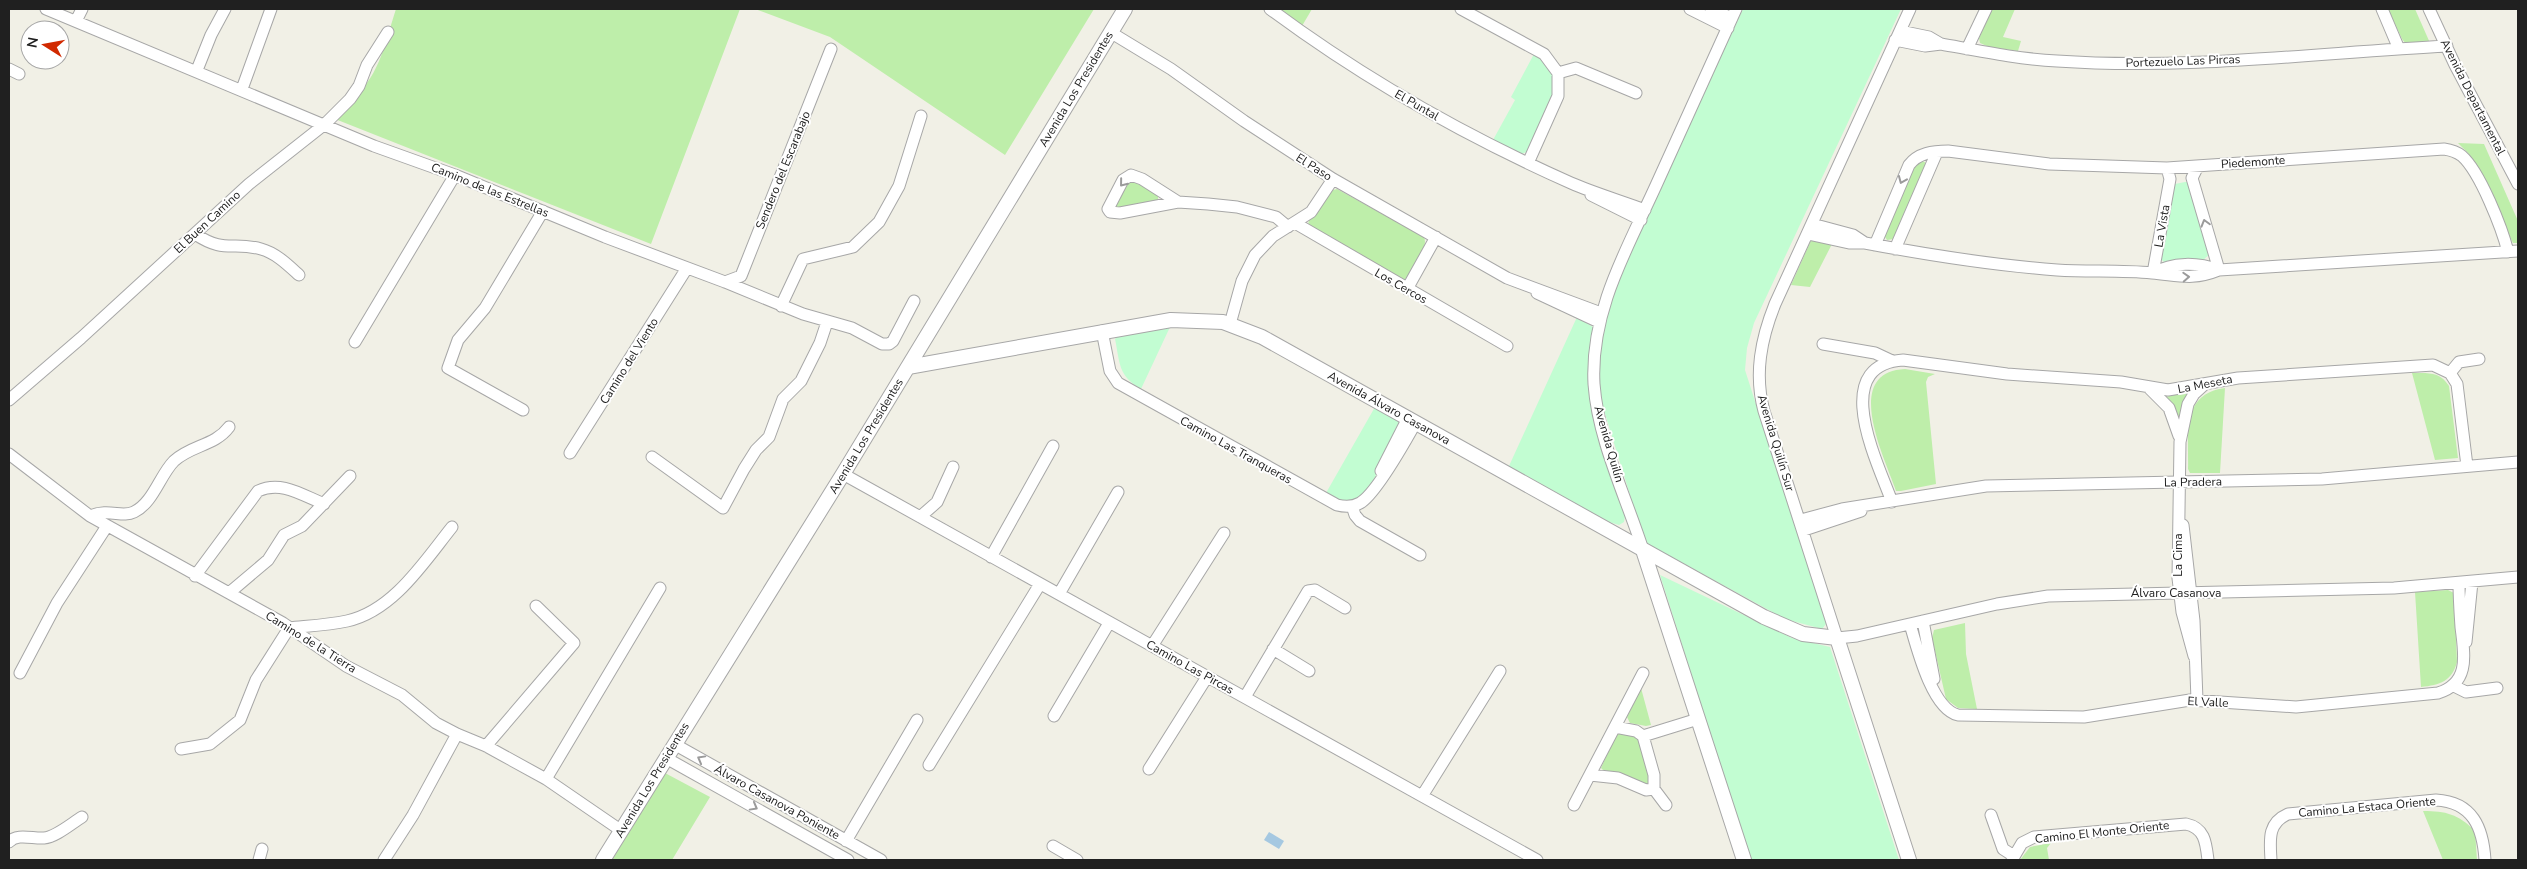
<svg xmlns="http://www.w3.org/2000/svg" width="2527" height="869" viewBox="0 0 2527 869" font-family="'Nunito Sans',sans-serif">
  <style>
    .grass { fill: #beeeaa }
    .park { fill: #c2fdd2 }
    .water { fill: #a5c8e1 }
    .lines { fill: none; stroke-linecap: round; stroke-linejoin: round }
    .minor-casing { stroke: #a7a7a7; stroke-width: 13 }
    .tertiary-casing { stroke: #a7a7a7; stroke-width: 16 }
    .minor { stroke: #fff; stroke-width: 11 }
    .tertiary { stroke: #fff; stroke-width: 14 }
    .oneway { stroke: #9b9b9b }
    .labels { text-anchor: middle; stroke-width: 4; stroke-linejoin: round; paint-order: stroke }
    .street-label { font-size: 12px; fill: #202020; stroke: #fff }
  </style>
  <rect width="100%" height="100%" fill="#f1f0e6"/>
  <!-- grass -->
  <path class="grass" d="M396 9H740L651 244 330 117C340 109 351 101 360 91 381 70 387 36 396 9Z
    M755 9H1094L1005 155 830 37Z
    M1277 9H1312L1302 26Z
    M1992 9H2015L2003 37 2021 41 2018 51 1989 47 1980 43 1979 38Z
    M2388 9H2415L2430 43 2406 44 2402 39Z
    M2458 143 2484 144 2518 221V243H2513L2468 153Z
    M1921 160 1926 163 1894 239 1887 240 1883 234 1909 170Z
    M1133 180 1158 195V201L1117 209 1114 205 1127 184Z
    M1337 189 1424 237C1429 247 1413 277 1403 280L1308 225 1309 220 1333 190Z
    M1813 236 1833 242 1810 287 1791 285Z
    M1905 369 1935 374 1928 377 1926 382 1936 484 1901 491H1896C1885 458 1841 372 1905 369Z
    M2412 373C2427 373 2440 371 2449 386L2458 458 2435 460Z
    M2225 388 2220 473H2190L2188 469C2189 435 2180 394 2225 388Z
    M2187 392 2189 396 2181 415 2178 416 2165 397Z
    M2448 590 2454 593 2457 662C2452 681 2440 685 2421 687L2415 592Z
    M1965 623 1966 654 1977 709 1958 708 1946 699 1932 638 1934 630Z
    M1641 688 1651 725 1646 726 1630 723 1627 717Z
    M1619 733 1637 736 1651 780 1648 785 1624 775 1603 770 1601 768 1615 736Z
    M665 773 710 797 672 860H612Z
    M2423 811C2446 811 2458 814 2475 831L2477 860H2443Z
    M2051 843 2047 848 2049 860H2020L2030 847Z"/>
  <!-- park -->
  <path class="park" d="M1743 9H1901L1754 323 1747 348 1745 370 1825 619 1826 624 1822 629 1785 619 1648 544 1642 534 1602 404 1598 374 1603 327 1623 268Z
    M1534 54C1546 62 1556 72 1555 88 1555 99 1533 139 1527 152L1521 154 1493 140 1515 100 1511 97Z
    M2185 182H2188L2210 254 2203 260 2165 263 2161 259 2175 184Z
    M1577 317 1593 327 1591 354 1625 516 1624 522 1619 525 1609 522 1509 466Z
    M1170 327 1141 389C1118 376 1120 363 1115 339L1119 335Z
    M1375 407 1402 423 1366 495 1350 502 1340 501 1326 493Z
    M1660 575 1792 638 1830 647 1899 860H1750Z"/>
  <!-- water -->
  <path class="water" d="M1269 832 1284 841 1279 849 1264 840Z"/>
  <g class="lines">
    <!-- minor casing -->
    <g class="minor-casing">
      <path id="minor" d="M46 9 374 146 455 175 605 237 725 282 803 314 852 328 882 344H889L893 341 914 301
        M1270 9C1363 78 1465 136 1571 183 1594 193 1621 201 1645 210
        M1461 9 1544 54 1558 73V96L1528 163
        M1690 9 1728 28
        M1711 9 1732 18
        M1910 9 1775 304C1761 339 1754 374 1764 411L1837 638 1857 636 1997 604 2048 596 2394 588 2518 577
        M2382 9 2399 49
        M2429 9 2455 65 2518 184
        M76 21 82 9
        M1900 31 1929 37 1941 44
        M1110 32 1171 69 1244 121 1333 179 1507 278 1601 313
        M1895 40 1925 46 1941 44C1980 51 2018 59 2057 61 2187 70 2317 53 2447 46
        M1967 49 1986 9
        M9 69 19 74
        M197 70 211 35 225 9
        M1558 73 1576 68 1636 93
        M242 89 271 9
        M2198 166 2192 178 2219 270
        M1591 195 1641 220
        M1178 202 1142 179 1131 175 1123 180 1108 209 1110 212 1120 213 1178 202 1208 204 1237 207 1276 217 1288 227
        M1295 223 1507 346
        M1812 224 1853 235 1865 243
        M195 234C225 254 232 241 261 249 276 253 288 265 299 275
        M1808 234 1849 243H1865C1928 255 1992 265 2057 270 2088 272 2121 270 2152 273 2178 275 2192 281 2219 270L2518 251
        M1875 245 1909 165C1918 153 1933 151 1948 151L2049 164 2167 168 2444 149C2451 150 2457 152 2462 156 2480 172 2502 228 2508 252
        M1895 249 1937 152
        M2153 273 2170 179 2167 168
        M2153 273C2173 262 2197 262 2219 270
        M725 282 741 276 831 49
        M1407 289 1436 237
        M1537 293 1599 322
        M781 306 803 259 853 247 879 222 899 186 921 116
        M1230 324 1242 281 1255 255 1273 236 1311 212 1333 179
        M1102 331 1110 371 1118 383 1337 505C1345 507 1353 507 1360 503 1376 494 1406 440 1416 422
        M355 342 455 175
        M1823 344 1875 353 1892 361
        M2450 373 2459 362 2479 359
        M2150 389 2169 408 2179 436
        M9 400 81 338 249 184 325 124 350 99 359 86 367 65 388 32
        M523 410 448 368 458 340 485 308 543 211
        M570 453 687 268
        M9 454 90 516 283 623 346 666 402 695 436 723 457 734 486 746 546 779 616 827
        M652 457 723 508 744 469 756 450 769 437 783 399 801 381 820 343 827 322
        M1381 471 1408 418
        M843 474 1537 860
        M1892 502C1878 463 1828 365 1903 360L2007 374 2121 382 2168 390 2238 378 2433 365 2450 373 2457 384 2467 466
        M1352 506 1355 515 1360 521 1420 555
        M90 516C109 508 122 518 134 512 153 503 160 475 174 461 191 445 215 446 229 427
        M920 517 937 502 953 467
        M1801 520 1842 509 1986 486 2322 479 2518 462
        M2183 525 2194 621 2197 700
        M1804 530 1861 511
        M1643 550C1626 497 1598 440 1594 384 1590 309 1629 246 1658 181 1684 124 1710 66 1736 9
        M991 557 1053 446
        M195 576 258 491C281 480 302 495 324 504
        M229 593 268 560 284 535 302 526 350 476
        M1059 594 1118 492
        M1923 621 1934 679
        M1910 624C1917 648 1932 709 1958 715L2084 717 2190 700 2296 707 2438 693C2471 683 2464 653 2461 627 2460 612 2459 598 2459 583
        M2466 642 2472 582
        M1152 646 1224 533
        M1273 649 1309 671
        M2194 656 2182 612 2178 578 2180 442 2188 404 2194 394 2205 384
        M20 673 57 603 107 526
        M2454 686 2466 692 2497 688
        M1245 697 1308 591 1315 590 1345 608
        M1054 716 1109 623
        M1643 736 1698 719
        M674 744 881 860
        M486 746 574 643 536 606
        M181 749 210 744 240 720 256 680 289 628C308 626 328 625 347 621 393 611 424 562 452 527
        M666 758 848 860
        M929 765 1040 584
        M1149 769 1207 677
        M1590 775 1618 778 1646 790 1654 789V775L1643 736 1636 731 1615 727
        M546 779 660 588
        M1654 789 1666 805
        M1422 796 1500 671
        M1574 805 1643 673
        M1991 815 2003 849 2014 856
        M846 841 917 720
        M9 842C17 833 33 839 44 838 56 837 72 823 82 817
        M1053 846 1077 860
        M259 860 262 849
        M384 860 413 815 457 734
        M2012 860 2022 843 2034 837 2186 824C2205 828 2206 843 2208 860
        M2271 860C2270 841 2267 823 2288 814L2436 800C2473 802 2483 828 2485 860"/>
    </g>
    <!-- tertiary casing -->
    <g class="tertiary-casing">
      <path id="tertiary" d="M908 367 1171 320 1223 322 1262 337 1764 617 1803 634 1837 638 1909 860
        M1643 550 1744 860
        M603 860 843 474 1125 9"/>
    </g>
    <!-- minor -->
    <use href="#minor" class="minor"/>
    <!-- tertiary -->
    <use href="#tertiary" class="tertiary"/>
  </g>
  <!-- one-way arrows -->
  <defs><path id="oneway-chevron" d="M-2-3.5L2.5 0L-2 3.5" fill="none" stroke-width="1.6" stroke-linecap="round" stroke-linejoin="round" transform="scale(1.25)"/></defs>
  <g class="oneway">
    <use href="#oneway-chevron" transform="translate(1902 180) rotate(113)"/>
    <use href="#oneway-chevron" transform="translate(1123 183) rotate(129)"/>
    <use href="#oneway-chevron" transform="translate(2205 223) rotate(-106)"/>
    <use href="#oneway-chevron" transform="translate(2186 277) rotate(-3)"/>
    <use href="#oneway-chevron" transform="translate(701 759) rotate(-151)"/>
    <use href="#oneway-chevron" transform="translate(754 807) rotate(29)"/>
  </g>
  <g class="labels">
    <!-- street labels -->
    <g class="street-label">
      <text transform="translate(2183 61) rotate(-2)" y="4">Portezuelo Las Pircas</text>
      <text transform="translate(1076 89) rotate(-59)" y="4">Avenida Los Presidentes</text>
      <text transform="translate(2473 97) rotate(63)" y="4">Avenida Departamental</text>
      <text transform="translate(1417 105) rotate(30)" y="4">El Puntal</text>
      <text transform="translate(2253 162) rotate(-4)" y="4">Piedemonte</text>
      <text transform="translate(1314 167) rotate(32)" y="4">El Paso</text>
      <text transform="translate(783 170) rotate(-68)" y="4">Sendero del Escarabajo</text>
      <text transform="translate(490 190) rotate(22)" y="4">Camino de las Estrellas</text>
      <text transform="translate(207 222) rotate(-43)" y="4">El Buen Camino</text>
      <text transform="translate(2162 226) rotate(-80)" y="4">La Vista</text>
      <text transform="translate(1401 286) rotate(30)" y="4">Los Cercos</text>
      <text transform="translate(629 361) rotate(-58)" y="4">Camino del Viento</text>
      <text transform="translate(2205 384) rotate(-11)" y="4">La Meseta</text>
      <text transform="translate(1389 408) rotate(29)" y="4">Avenida Álvaro Casanova</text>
      <text transform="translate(866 436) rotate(-59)" y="4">Avenida Los Presidentes</text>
      <text transform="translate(1776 443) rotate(73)" y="4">Avenida Quilín Sur</text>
      <text transform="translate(1609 444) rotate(74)" y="4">Avenida Quilín</text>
      <text transform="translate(1236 450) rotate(29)" y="4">Camino Las Tranqueras</text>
      <text transform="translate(2193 482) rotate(-1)" y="4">La Pradera</text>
      <text transform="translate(2178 555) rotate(-90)" y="4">La Cima</text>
      <text x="2176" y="597">Álvaro Casanova</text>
      <text transform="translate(311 642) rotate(32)" y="4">Camino de la Tierra</text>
      <text transform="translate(1190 667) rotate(29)" y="4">Camino Las Pircas</text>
      <text transform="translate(2208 702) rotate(3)" y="4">El Valle</text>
      <text transform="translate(652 780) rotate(-59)" y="4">Avenida Los Presidentes</text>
      <text transform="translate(777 802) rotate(29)" y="4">Álvaro Casanova Poniente</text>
      <text transform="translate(2367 807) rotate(-5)" y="4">Camino La Estaca Oriente</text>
      <text transform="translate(2102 832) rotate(-6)" y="4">Camino El Monte Oriente</text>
    </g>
  </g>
  <!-- border -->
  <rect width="2527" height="869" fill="none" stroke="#202020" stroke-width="20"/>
  <!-- north arrow -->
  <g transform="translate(45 45) rotate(281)"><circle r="24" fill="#ffffff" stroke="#a6a6a6"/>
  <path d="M0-4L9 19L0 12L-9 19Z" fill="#d12900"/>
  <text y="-8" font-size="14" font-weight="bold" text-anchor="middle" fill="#202020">N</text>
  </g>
</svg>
